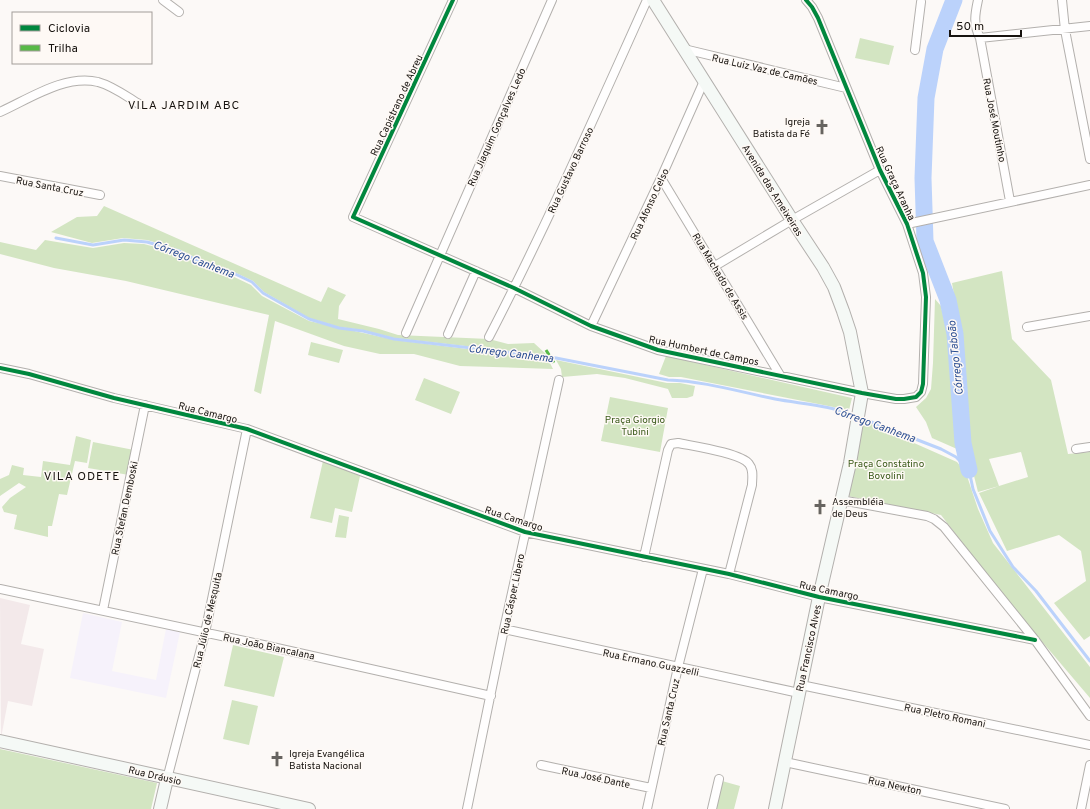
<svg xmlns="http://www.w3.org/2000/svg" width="1090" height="809" viewBox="0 0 1090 809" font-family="Overpass,sans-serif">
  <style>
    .commercial { fill: #f6f2fb }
    .education { fill: #f3e9ea }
    .green { fill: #d3e5c2; fill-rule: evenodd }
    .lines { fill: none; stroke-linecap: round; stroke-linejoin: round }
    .stream { stroke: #bbd2fb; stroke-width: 3 }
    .river { stroke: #bbd2fb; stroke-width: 17 }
    .street-casing { stroke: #b3b0ad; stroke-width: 10 }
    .secondary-casing { stroke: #b3b0ad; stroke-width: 14 }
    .street { stroke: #fffefe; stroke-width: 8 }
    .secondary { stroke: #f5f9f6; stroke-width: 12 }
    .quiet { stroke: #58b947; stroke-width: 3; stroke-dasharray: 6 3; stroke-linecap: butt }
    .cycleway-casing { stroke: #fef9f5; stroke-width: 6 }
    .cycleway { stroke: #00873e; stroke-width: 4 }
    .labels { text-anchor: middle; stroke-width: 3; stroke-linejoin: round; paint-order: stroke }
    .street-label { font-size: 10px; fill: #17130f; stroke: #fef9f5 }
    .poi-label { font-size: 10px; fill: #17130f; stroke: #fef9f5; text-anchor: start }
    .park-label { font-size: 10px; fill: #3a5a1a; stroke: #fef9f5 }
    .water-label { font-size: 11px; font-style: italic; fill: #274b91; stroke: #fef9f5 }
    .quarter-label { font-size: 12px; letter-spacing: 1px; fill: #17130f; stroke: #fef9f5 }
  </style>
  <rect width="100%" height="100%" fill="#fcf9f7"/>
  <!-- commercial -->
  <path class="commercial" d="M83 613 122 622 112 671 156 680 166 629 180 632 166 698 70 678Z"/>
  <!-- education -->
  <path class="education" d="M0 598 30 605 21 644 44 649 32 706 8 701 1 738Z"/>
  <!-- green -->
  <path class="green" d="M860 38 894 46 889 65 855 58Z
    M104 206 321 302 328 287 346 295 339 306 338 319 379 329 398 335 489 339 508 344 534 343 547 355 394 338 363 330 339 327 309 318 264 292 253 281 232 271 202 261 181 250 147 240 123 238 92 243 51 232 77 217 97 216Z
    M45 240 93 248 124 243 144 244 178 253 199 265 230 275 251 285 262 296 309 321 395 340 548 359 553 369 460 366 414 354H380L344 346 275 321 261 394 254 391 269 315 126 281 54 268 0 254V242L36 250Z
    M1002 271 1012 339 1051 380 1068 454 1090 452V636L1084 640 1054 603 1086 581 1081 551 1059 535 1007 551 979 493 999 486 978 492 966 444 968 430 959 324 952 283ZM1021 452 1028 477 999 486 989 459Z
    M935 299 941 306 949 343 952 370 954 425 957 449 932 438 926 422 916 407 926 398 931 389 933 363Z
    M311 342 343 350 339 363 308 355Z
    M666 356 852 398 849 410 681 377H669L659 374Z
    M556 360 667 383H680L695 386 693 396 687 398H672L668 389 625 378 597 374 562 377 561 369Z
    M424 378 460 392 451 414 415 400Z
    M610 397 668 408 660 452 601 441Z
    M862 420 957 462 966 473 978 509 993 543 1090 667V698L1005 598 941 515 843 495Z
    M76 436 91 440 87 463 75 461 67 495 59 494 52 526H48V537L14 529 17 515 4 512 2 507 10 498 26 487 19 483 0 496V479L9 475 12 465 24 468 23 475 41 477 43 461 70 465Z
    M93 442 134 450 129 475 88 468Z
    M323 461 360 476 352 512 335 508 332 523 310 518Z
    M339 515 349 517 346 538 335 537Z
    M233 645 284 657 274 697 224 686Z
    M232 700 258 706 249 745 223 739Z
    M0 749 157 783 151 809H0Z
    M722 781 740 786 734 809H716Z"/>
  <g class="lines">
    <!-- stream -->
    <path class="stream" d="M56 238 93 245 124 240 147 242 179 251 202 263 231 272 252 282 263 293 309 319 339 328 363 331 394 339 556 358 668 380C704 381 740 392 775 399 802 404 830 405 856 416
      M861 418 941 449 956 457 969 470 973 489 990 531 1013 567 1036 591 1090 661"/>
    <!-- river -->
    <path class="river" d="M954 0 935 49 926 98 923 178 925 241 948 300 955 334 963 443 969 470"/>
    <!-- street casing -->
    <g class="street-casing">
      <path id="street" d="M163 0 179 12
        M453 0 353 217 514 288 591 326 658 350 862 393 896 399H904L916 397 921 392 923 384 926 297 923 273 907 224 880 170 818 18 812 7 806 0
        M978 0C975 14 973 24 980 38L1010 201
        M1062 0 1065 30 1090 159
        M980 38 1090 26
        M684 49 846 88
        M915 50 921 2
        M0 112C29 99 65 74 98 82 113 86 126 96 139 104
        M0 176 100 195
        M661 178 780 375
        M907 224 1090 185
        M715 266 792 220 880 170
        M591 326 661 178 704 81
        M1027 327 1090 316
        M406 333 552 0
        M448 334 476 271
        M489 337C546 227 596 113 647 0
        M0 368 29 374 114 398 247 429 525 532 729 574 819 597 1035 640
        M1076 449 1090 447
        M841 500 927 516 934 519 944 527 1035 640 1090 716
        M644 557 668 450 671 444 678 443C692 446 741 453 749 464 754 470 752 478 752 485L729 574
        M0 589 259 644 491 696
        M103 610 145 405
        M504 629 799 693
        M801 685 1090 745
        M785 762 1005 809
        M541 765 651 788
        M167 779 205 633 247 429
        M467 809 504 629 559 380
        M647 809 678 667 703 569
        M712 809 719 779
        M1081 809 1090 765"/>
    </g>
    <!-- secondary casing -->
    <g class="secondary-casing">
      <path id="secondary" d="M653 0 792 220 823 267 834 287 843 311 850 332 862 393 850 463 819 597 775 809
        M0 741 309 809
        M160 809 167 779"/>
    </g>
    <!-- street -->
    <use href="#street" class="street"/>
    <!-- secondary -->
    <use href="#secondary" class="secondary"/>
    <!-- quiet -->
    <path class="quiet" d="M546 350 554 363"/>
    <!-- cycleway casing -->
    <g class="cycleway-casing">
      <path id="cycleway" d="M453 0 353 217 514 288 591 326 658 350 862 393 896 399H904L916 397 921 392 923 384 926 297 923 273 907 224 880 170 818 18 812 7 806 0
        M0 368 29 374 114 398 247 429 525 532 729 574 819 597 1035 640"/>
    </g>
    <!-- cycleway -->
    <use href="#cycleway" class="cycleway"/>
  </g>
  <!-- icons -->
  <defs>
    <g id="church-bare" transform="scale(1.2)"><path d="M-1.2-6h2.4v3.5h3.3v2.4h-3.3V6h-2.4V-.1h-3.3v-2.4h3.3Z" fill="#676460" stroke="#fef9f5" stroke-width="2.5" paint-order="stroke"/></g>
  </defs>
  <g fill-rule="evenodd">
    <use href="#church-bare" x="822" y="127"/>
    <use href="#church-bare" x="820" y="507"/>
    <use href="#church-bare" x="277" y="759"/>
  </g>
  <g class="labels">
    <!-- street labels -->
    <g class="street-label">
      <text transform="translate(765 69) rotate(13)" y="4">Rua Luiz Vaz de Camões</text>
      <text transform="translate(396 105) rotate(-65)" y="4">Rua Capistrano de Abreu</text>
      <text transform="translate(995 120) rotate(79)" y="4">Rua José Moutinho</text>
      <text transform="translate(496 127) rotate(-66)" y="4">Rua Jiaquim Gonçalves Ledo</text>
      <text transform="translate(570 170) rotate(-65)" y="4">Rua Gustavo Barroso</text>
      <text transform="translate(896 183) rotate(65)" y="4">Rua Graça Aranha</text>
      <text transform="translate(50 186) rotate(11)" y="4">Rua Santa Cruz</text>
      <text transform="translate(773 190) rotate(58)" y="4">Avenida das Ameixeiras</text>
      <text transform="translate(649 204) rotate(-65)" y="4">Rua Afonso Celso</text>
      <text transform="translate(721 276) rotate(59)" y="4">Rua Machado de Assis</text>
      <text transform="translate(704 350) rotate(12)" y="4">Rua Humbert de Campos</text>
      <text transform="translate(208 412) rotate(14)" y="4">Rua Camargo</text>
      <text transform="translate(124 508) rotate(-78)" y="4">Rua Stefan Demboski</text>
      <text transform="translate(514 518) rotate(18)" y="4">Rua Camargo</text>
      <text transform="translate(829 590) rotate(12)" y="4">Rua Camargo</text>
      <text transform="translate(512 594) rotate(-78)" y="4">Rua Cásper Libero</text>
      <text transform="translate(207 620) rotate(-77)" y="4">Rua Júlio de Mesquita</text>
      <text transform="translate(269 646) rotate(12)" y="4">Rua João Biancalana</text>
      <text transform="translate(808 648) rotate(-78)" y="4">Rua Francisco Alves</text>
      <text transform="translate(651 662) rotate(12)" y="4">Rua Ermano Guazzelli</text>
      <text transform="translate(668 712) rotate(-77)" y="4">Rua Santa Cruz</text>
      <text transform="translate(945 715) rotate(12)" y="4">Rua Pletro Romani</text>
      <text transform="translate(155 775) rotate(13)" y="4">Rua Dráusio</text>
      <text transform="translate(596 777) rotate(12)" y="4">Rua José Dante</text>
      <text transform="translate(895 785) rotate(12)" y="4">Rua Newton</text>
    </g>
    <!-- poi labels -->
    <g class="poi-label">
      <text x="810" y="125" text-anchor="end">Igreja<tspan x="810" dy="12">Batista da Fé</tspan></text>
      <text x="832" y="505">Assembléia<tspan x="832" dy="12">de Deus</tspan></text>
      <text x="289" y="757">Igreja Evangélica<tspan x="289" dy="12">Batista Nacional</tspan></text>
    </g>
    <!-- park labels -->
    <g class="park-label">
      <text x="635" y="423">Praça Giorgio<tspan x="635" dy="12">Tubini</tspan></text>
      <text x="886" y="467">Praça Constatino<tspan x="886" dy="12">Bovolini</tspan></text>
    </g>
    <!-- water labels -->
    <g class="water-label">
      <text transform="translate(194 259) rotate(21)" y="4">Córrego Canhema</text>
      <text transform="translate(511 353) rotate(7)" y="4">Córrego Canhema</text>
      <text transform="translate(955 358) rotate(-96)" y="4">Córrego Taboão</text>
      <text transform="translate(875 424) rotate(20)" y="4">Córrego Canhema</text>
    </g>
    <!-- quarter labels -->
    <g class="quarter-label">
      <text x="184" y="109">VILA JARDIM ABC</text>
      <text x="82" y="480">VILA ODETE</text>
    </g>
  </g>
  <!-- legend -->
  <rect x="12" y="12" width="140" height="52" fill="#fef9f5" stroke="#a29d99"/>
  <rect x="20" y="25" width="20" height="6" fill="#00873e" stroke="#a29d99"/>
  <text x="48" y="32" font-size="12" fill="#17130f">Ciclovia</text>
  <rect x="20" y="45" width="20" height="6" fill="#58b947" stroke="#a29d99"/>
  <text x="48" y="52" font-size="12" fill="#17130f">Trilha</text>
  <!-- scale -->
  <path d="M950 30v6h71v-6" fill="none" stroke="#17130f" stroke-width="2"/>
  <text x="956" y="30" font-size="12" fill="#17130f" stroke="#fef9f5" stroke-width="3" paint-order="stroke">50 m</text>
</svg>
